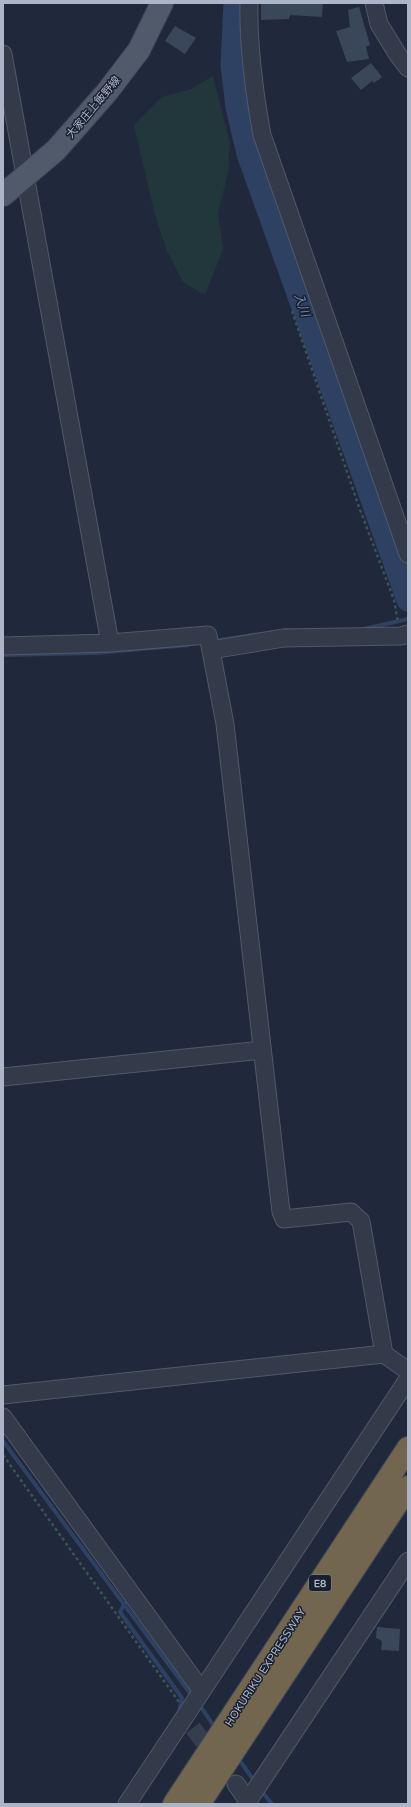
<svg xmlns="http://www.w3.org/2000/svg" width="411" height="1807" viewBox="0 0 411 1807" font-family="'Varela Round','Noto Sans JP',sans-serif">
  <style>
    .green { fill: #21373c }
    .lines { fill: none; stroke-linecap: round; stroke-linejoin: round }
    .stream { stroke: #2f4162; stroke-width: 4 }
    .river { stroke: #2f4162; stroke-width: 23 }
    .building { fill: #3a475b }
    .minor-tunnel { stroke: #343e50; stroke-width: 17; stroke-dasharray: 17 8; stroke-linecap: butt }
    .minor-casing { stroke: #505969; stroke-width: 19 }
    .major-casing { stroke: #3c4455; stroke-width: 24 }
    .highway-casing { stroke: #3d4656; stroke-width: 24 }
    .path { stroke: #3c5356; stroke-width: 2.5; stroke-dasharray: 3 3; stroke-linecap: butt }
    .minor { stroke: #333b4b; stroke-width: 17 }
    .major { stroke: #505a6b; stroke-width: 22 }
    .highway { stroke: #72664f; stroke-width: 22 }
    .labels { text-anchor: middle; stroke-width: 3; stroke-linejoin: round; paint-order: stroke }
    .shield { fill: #182030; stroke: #80899a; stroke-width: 1 }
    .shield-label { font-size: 10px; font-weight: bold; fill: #adb6c8 }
    .street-label { font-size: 11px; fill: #adb6c8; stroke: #182030 }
    .water-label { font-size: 12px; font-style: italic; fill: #728ab2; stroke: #182030 }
  </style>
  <rect width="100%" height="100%" fill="#1f293b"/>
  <!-- green -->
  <path class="green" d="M213 76 230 143 228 173 218 213 223 249 205 295 183 282 167 251 155 215 134 125 162 97 191 89Z"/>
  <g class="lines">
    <!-- stream -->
    <path class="stream" d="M364 629 408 619
      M213 641 287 630
      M3 655 95 653 188 645
      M3 1441 192 1696
      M125 1603 120 1612 182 1698 179 1713
      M198 1703 216 1729
      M238 1758 255 1782
      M260 1789 272 1804"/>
    <!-- river -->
    <path class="river" d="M235 3 232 65 237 107 248 154 408 600"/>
  </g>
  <!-- building -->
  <path class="building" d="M261 3H323L322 17 290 15 289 19 261 20Z
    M359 7 370 45 366 47 369 59 347 62 336 31 350 27 348 10Z
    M175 26 196 38 185 54 165 41Z
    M371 63 382 77 374 83 372 81 361 90 351 78Z
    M377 1627 400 1629 399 1651 381 1650 382 1641 376 1638Z"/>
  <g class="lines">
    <!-- minor-tunnel -->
    <path class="minor-tunnel" d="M193 1728 216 1759"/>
    <!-- minor casing -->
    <g class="minor-casing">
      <path id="minor" d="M249 3C248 48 254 91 262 135L408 554
        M374 3 379 24 398 55 408 68
        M3 54 110 643
        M3 646 110 643 208 635 225 724 281 1212 284 1219 351 1212 361 1221 384 1354
        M211 650 284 638 401 636 408 634
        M3 1077 262 1050
        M3 1395 384 1354 408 1371
        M3 1417 202 1691
        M236 1784 248 1801
        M127 1804 408 1379
        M246 1804 408 1561"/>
    </g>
    <!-- major casing -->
    <g class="major-casing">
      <path id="major" d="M3 195 56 150 107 92 139 50 162 3"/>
    </g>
    <!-- highway casing -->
    <g class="highway-casing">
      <path id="highway" d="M174 1804 408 1448
        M199 1804 408 1487"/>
    </g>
    <!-- path -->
    <path class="path" d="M292 311 359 507 394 600 398 622
      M3 1455 179 1702"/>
    <!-- minor -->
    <use href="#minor" class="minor"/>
    <!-- major -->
    <use href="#major" class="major"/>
    <!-- highway -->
    <use href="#highway" class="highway"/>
  </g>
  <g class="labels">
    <!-- shield labels -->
    <rect class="shield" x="309" y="1575" width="22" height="16" rx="3"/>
    <g class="shield-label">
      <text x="320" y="1587">E8</text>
    </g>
    <!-- street labels -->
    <g class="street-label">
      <text transform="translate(93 107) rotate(-50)" y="4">大家庄上飯野線</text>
      <text transform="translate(265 1667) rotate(-57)" y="4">HOKURIKU EXPRESSWAY</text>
    </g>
    <!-- water labels -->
    <g class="water-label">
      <text transform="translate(302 305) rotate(70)" y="4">入川</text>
    </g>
  </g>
  <!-- border -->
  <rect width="411" height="1807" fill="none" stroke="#adb6c8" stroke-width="8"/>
</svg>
